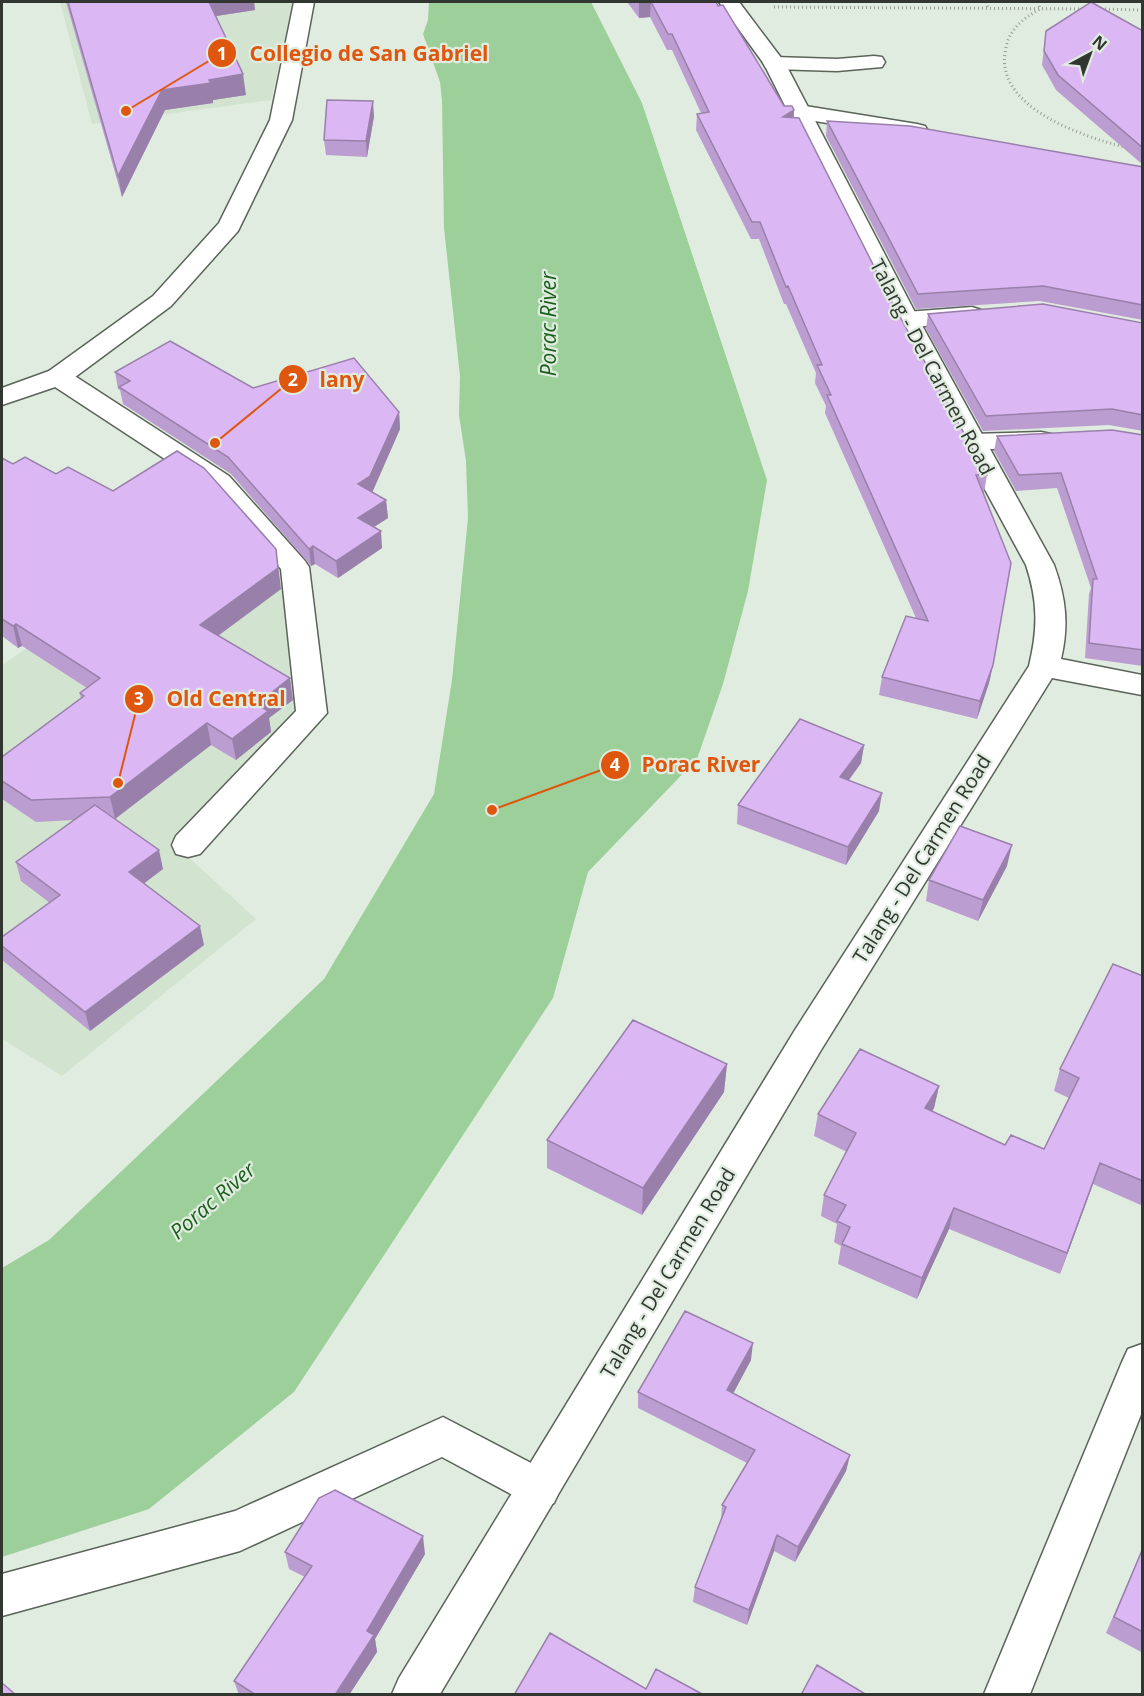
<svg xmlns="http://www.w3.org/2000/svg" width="1144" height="1696" viewBox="0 0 1144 1696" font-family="'Open Sans',sans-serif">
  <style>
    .built { fill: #d2e3d0 }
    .water { fill: #9dcf9a }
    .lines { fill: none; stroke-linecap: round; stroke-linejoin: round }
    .minor-casing { stroke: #5a6459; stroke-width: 3 }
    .tertiary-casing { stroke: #5a6459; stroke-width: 3 }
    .path { stroke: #959e94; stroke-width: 3; stroke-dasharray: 1 3; stroke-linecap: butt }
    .minor { fill: #fff; fill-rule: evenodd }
    .tertiary { fill: #fff; fill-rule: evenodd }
    .wall { fill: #bc9dd1 }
    .shaded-wall { fill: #9980aa }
    .building { fill: #dbb7f3; stroke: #9980aa; stroke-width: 1.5 }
    .labels { text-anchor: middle; stroke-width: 4.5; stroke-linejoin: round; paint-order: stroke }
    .street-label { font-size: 20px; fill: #313631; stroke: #e0ecdf }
    .water-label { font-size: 21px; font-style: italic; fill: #1b5f1c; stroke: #e0ecdf }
    .leader { fill: none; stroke: #df570e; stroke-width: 2 }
    .callout-dot { fill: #df570e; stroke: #e0ecdf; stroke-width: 2 }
    .mark-label { font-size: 18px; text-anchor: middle; font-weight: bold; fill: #fff }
    .callout-label { font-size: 21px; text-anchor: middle; font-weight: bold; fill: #df570e; stroke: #e0ecdf; stroke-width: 4.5; stroke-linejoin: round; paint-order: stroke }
  </style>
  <rect width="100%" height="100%" fill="#e0ecdf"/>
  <!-- built -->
  <path class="built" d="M60 2H294L271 100 92 124Z
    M214 505 292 571 297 722 174 844 256 919 62 1076 2 1039V665L81 611Z"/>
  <!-- water -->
  <path class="water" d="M429 2H591L642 103 767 480 748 591 723 684 697 759 588 872 553 998 294 1392 149 1509 2 1557V1268L49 1240 324 979 434 794 452 680 468 518 466 461 459 415 460 376 444 228 442 100 440 82 423 34 428 20Z"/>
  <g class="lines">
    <!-- minor casing -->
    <g class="minor-casing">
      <path id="minor" d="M874 56 882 57 885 62 882 67 837 71 774 69 766 68 763 63 766 58 774 57 837 59Z
        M799 105 917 124 925 126 928 131 925 136 917 138 791 117 788 112 791 107Z
        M972 307 981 310 985 315 981 320 906 328 897 325 893 320 897 315 906 312Z
        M58 369 67 371 229 476 305 561 309 567 327 713 200 854 188 857 176 854 172 845 176 836 296 711 281 569 209 488 49 383 45 377 49 371Z
        M1041 432 1051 434 1054 440 1051 446 971 450 961 448 958 442 961 436 971 434Z
        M1142 1344V1412L1030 1694H984L1122 1362 1128 1349Z
        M443 1417 554 1475 560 1489 554 1503 539 1509 442 1457 240 1551 2 1616V1574L235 1511Z"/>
    </g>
    <!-- tertiary casing -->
    <g class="tertiary-casing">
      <path id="tertiary" d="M294 2H314L292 120 238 231 171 306 67 383 2 405V388L49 371 153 296 219 223 270 120Z
        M719 2H739L785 63 919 320 1054 565C1066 598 1069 625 1061 659L1142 675V695L1052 678 821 1050 440 1694H392L399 1678 795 1030 1029 666C1038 629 1038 601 1026 565L893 320 764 64Z"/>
    </g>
    <!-- path -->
    <path class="path" d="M986 2 988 8
      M1038 2 1040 9C1021 20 1008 30 1005 53 997 108 1082 136 1124 147
      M774 7 1085 9
      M1101 9 1142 10"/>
    <!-- minor -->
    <use href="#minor" class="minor"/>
    <!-- tertiary -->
    <use href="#tertiary" class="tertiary"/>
  </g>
  <!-- wall -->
  <path class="wall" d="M66 2H254L255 10 216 16 246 95 213 100V103L165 110 122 197Z
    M627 2H716L784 106 794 110V118L893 304 987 475 984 493H983L993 665 989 683 977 719 879 695 882 677 916 618 825 413 826 406 815 383 816 373 786 304H784L759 239H751L696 130 697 114 701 113 672 50H667L650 17 639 18Z
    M1046 31H1143V165L1056 90 1042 65Z
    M374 116 367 157 326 155 324 140Z
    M827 121 1143 167V320L1040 301 916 309 826 136Z
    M928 314 1143 323V431L1109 425 983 431 926 329Z
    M115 372 253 388 399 412 400 429 372 492 386 500 388 518 374 527 382 548 338 578 315 564 311 566 231 474 123 404 120 390 118 389Z
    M1143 435V666L1085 658 1089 594 1091 588 1057 488 1016 491 994 451 997 436Z
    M2 458 13 464 56 474 281 589 218 636 293 700 269 718 271 732 236 760 211 745 115 819 163 869 144 883 204 945 90 1031 2 960V937L50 903 21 881 16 862 74 820 36 822 2 799V757L81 699 80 693 87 688 22 646 18 648 2 636Z
    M864 745 861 763 849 780 879 811 846 865 737 824 738 805Z
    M1007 866 978 921 926 901 929 880Z
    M1143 976V1206L1093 1184 1060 1274 949 1229 917 1299 838 1264 841 1246 834 1242 837 1224 821 1216 824 1195 847 1152 814 1136 818 1114 939 1086 934 1108 932 1111 1005 1145 1044 1149 1069 1098 1054 1091 1060 1069Z
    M727 1064 724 1092 642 1215 547 1168V1140Z
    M751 1360 733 1393 850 1455 846 1471 795 1562 774 1551 747 1625 693 1602 695 1587 721 1521 722 1505 747 1463 638 1408V1392Z
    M1143 1547V1653L1106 1633Z
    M285 1552 425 1554 375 1639 377 1652 349 1695H239L234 1681 305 1577 289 1569Z"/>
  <!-- shaded-wall -->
  <path class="shaded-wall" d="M208 2H254L255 10 210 17Z
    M639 2H651L650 17 639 18Z
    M243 74 246 95 213 100V103L165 110 122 197 118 176 162 90 209 80Z
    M373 101 374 116 367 157 366 141Z
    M794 110 793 126 783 117Z
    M399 412 400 429 372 493 358 484Z
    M386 500 388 518 360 536 358 518Z
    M381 531 382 548 338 578 336 561Z
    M313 546 315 564 311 566 309 549Z
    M276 549 281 589 204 646 200 625Z
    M16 624 22 646 18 648 13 626Z
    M993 665 989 683 977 719 980 701Z
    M290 678 293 700 269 718 271 732 236 760 232 739 257 704Z
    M207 723 211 745 115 819 110 797Z
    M864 745 861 763 838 795 840 777Z
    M882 793 879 811 846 865 848 847Z
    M1012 845 1007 866 978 921 983 900Z
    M159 850 163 869 134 891 129 872Z
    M200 926 204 945 90 1031 85 1012Z
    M727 1064 724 1092 642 1215 643 1188Z
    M939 1086 934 1108 921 1130 925 1108Z
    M1100 1163 1093 1184 1060 1274 1067 1253Z
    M954 1208 949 1229 917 1299 922 1278Z
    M753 1343 751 1360 726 1407 727 1390Z
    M850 1455 846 1471 795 1562 798 1547Z
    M777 1535 774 1551 747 1625 749 1610Z
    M423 1536 425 1554 375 1639 377 1652 349 1695H335L367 1631Z"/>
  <!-- building -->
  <path class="building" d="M68 2H209L243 74 209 80 211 83 162 90 118 176Z
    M651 2H716L718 6 723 5 784 106H792L794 110 783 117 799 118 893 304 987 475H976L1011 563 993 665 980 701 882 677 906 616 928 621 827 395H831L817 365H822L788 286 786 287 760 222H752L697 114 709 112 672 34H668Z
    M1091 2 1143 31V148L1058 75 1044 51 1046 31Z
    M327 100 373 101 366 141 324 140Z
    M827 121 910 126 1143 167V305L1043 286 918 294Z
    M1043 304 1143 323V415L1112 409 986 416 928 314Z
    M170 341 253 388 354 358 399 412 370 476 358 484 386 500 358 518 381 531 336 561 313 546 309 549 228 457 119 387 130 381 115 372Z
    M1112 430 1143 435V650L1089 643 1093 579H1097L1061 473 1019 475 997 436Z
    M177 451 204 468 276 549 278 568 200 625 290 678 257 704 268 711 232 739 207 723 110 797 31 800 2 781V757L84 696 80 693 100 678 16 624 13 626 2 619V458L13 464 25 457 56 474 68 467 113 491Z
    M800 719 864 745 840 777 882 793 848 847 738 805Z
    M95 805 159 850 129 872 200 926 85 1012 2 946V937L60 895 16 862Z
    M960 826 1012 845 983 900 929 880Z
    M1113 964 1143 976V1181L1100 1163 1067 1253 954 1208 922 1278 842 1244 850 1227 837 1221 846 1205 824 1195 856 1133 818 1114 860 1049 939 1086 925 1108 1005 1145 1011 1135 1044 1149 1079 1078 1060 1069Z
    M633 1020 727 1064 643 1188 547 1140Z
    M685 1311 753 1343 727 1390 850 1455 798 1547 777 1535 749 1610 695 1587 726 1507 722 1505 755 1450 638 1392Z
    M335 1490 423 1536 367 1631 374 1635 335 1695H256L234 1681 312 1566 285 1552 319 1498Z
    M1143 1548V1632L1114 1617Z
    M550 1633 646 1689 656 1669 704 1695H514Z
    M817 1665 867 1695H801Z
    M2 1683 16 1695H2Z"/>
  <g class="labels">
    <!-- street labels -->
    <g class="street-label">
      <text transform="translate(932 367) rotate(62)" y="7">Talang - Del Carmen Road</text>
      <text transform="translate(922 859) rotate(-58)" y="7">Talang - Del Carmen Road</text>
      <text transform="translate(668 1273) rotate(-59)" y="7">Talang - Del Carmen Road</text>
    </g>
    <!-- water labels -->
    <g class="water-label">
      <text transform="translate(549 324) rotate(-90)" y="7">Porac River</text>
      <text transform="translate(213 1201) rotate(-41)" y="7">Porac River</text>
    </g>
  </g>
  <!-- callouts -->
  <path class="leader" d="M126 111L222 53M215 443L293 379M118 783L139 699M492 810L615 765"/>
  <g class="callout-dot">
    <circle cx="126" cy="111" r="6"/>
    <circle cx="215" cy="443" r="6"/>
    <circle cx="118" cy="783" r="6"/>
    <circle cx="492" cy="810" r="6"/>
    <circle cx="222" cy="53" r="15"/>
    <circle cx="293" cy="379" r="15"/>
    <circle cx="139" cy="699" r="15"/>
    <circle cx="615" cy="765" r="15"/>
  </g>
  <g class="mark-label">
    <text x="222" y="60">1</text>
    <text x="293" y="386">2</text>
    <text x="139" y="705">3</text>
    <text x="615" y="771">4</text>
  </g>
  <g class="callout-label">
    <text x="369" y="61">Collegio de San Gabriel</text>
    <text x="342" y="387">lany</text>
    <text x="226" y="706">Old Central</text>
    <text x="701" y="772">Porac River</text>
  </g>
  <!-- border -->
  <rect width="1144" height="1696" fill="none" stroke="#313631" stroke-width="6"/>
  <!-- north arrow -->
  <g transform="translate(1090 54) rotate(41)" stroke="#e0ecdf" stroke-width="4.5" paint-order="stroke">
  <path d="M0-4.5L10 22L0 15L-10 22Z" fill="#313631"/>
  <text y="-9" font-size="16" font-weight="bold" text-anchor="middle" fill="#313631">N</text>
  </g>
</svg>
